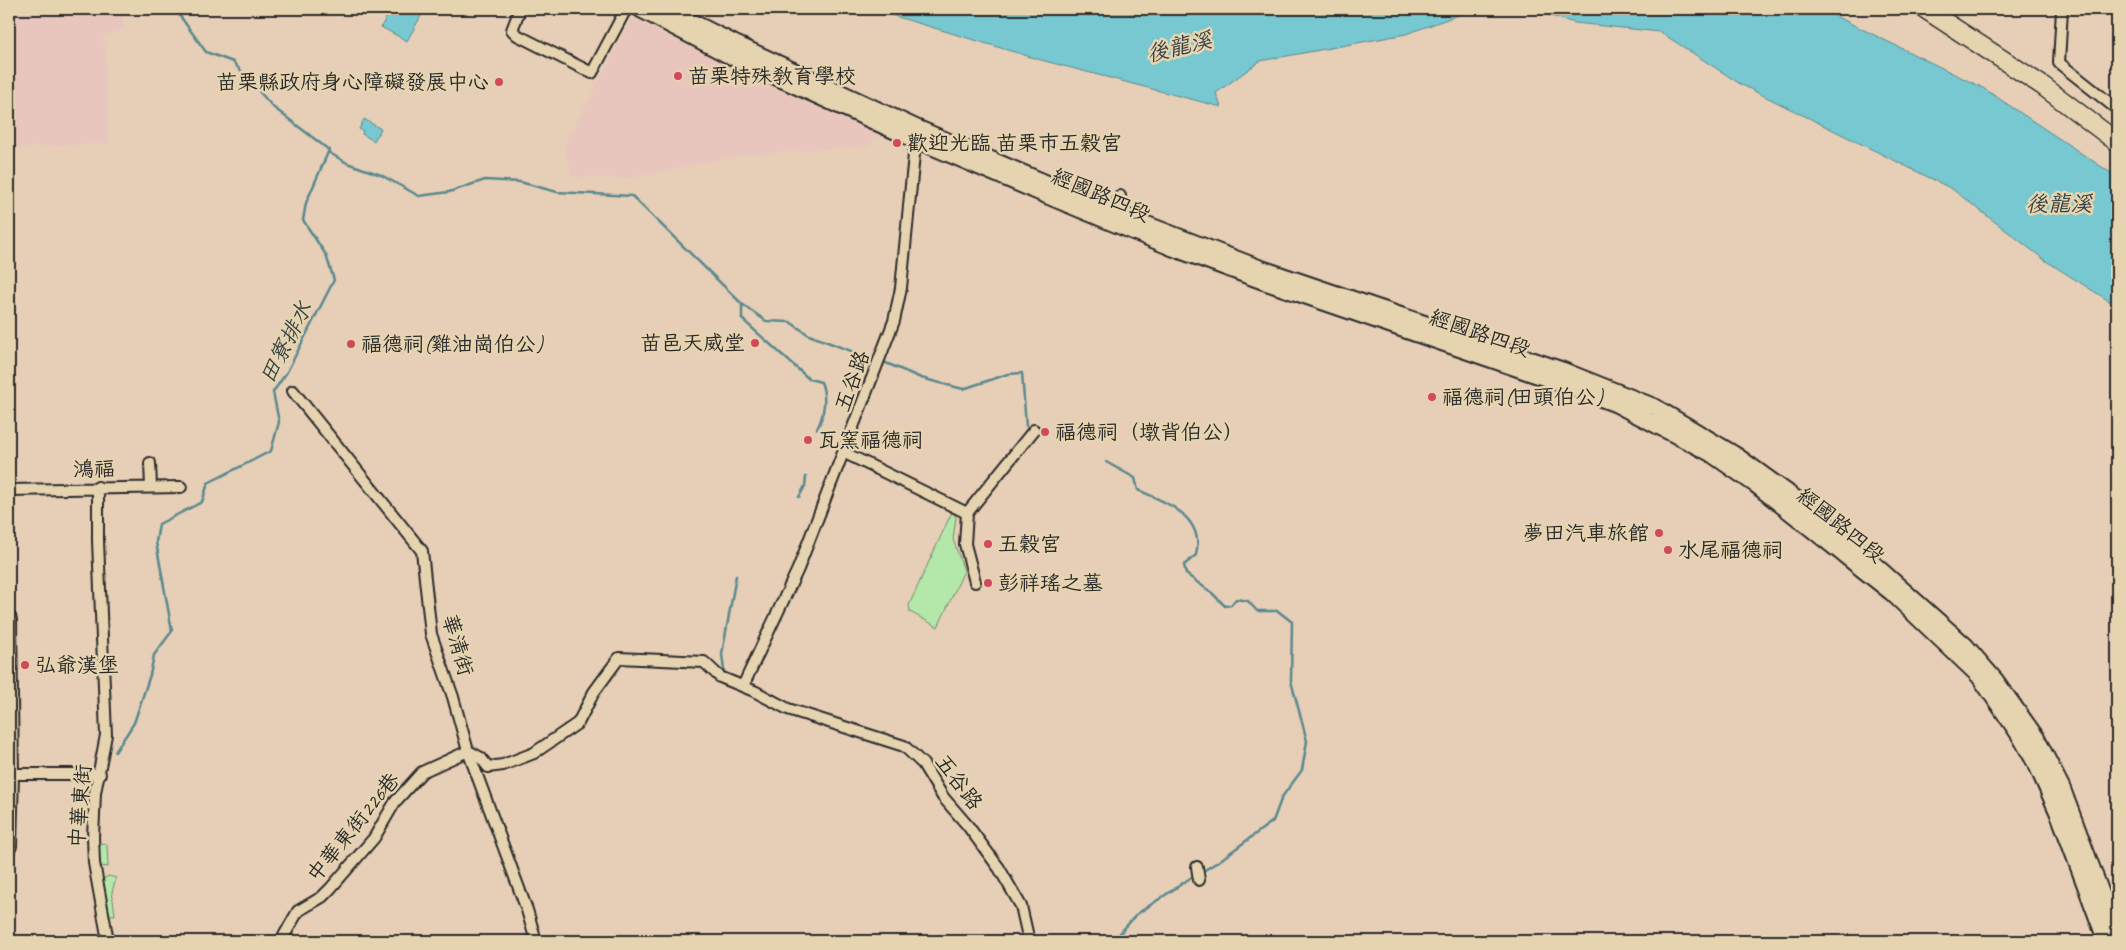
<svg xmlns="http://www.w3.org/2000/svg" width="2126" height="950" viewBox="0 0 2126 950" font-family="Caveat,'LXGW WenKai TC',sans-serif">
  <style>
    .built { fill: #e8c6be }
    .green { fill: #b3e8aa; stroke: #6f8a6a }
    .water { fill: #77c8d0; stroke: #59898e }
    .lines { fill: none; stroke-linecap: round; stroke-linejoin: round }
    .stream { stroke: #59898e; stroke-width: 2.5 }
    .street-casing { stroke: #2b2b2b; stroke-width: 14 }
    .secondary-casing { stroke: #2b2b2b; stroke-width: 18 }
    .primary-casing { stroke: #2b2b2b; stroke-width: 19 }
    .highway-casing { stroke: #2b2b2b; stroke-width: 21 }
    .street { stroke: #e6d4b1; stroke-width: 10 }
    .secondary { stroke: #e6d4b1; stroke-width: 14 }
    .primary { stroke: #e6d4b1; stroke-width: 15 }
    .highway { stroke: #e6d4b1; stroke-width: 18 }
    .poi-dot { fill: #d1495b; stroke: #e6d4b1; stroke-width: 2 }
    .labels { text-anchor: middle; stroke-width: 5; stroke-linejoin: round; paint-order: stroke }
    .poi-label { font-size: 21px; fill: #2b2b2b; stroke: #e6d4b1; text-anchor: start }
    .street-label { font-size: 21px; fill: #2b2b2b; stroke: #e6d4b1 }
    .water-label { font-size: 22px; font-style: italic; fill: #364344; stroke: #e6d4b1 }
  </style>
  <rect width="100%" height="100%" fill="#e7ceb7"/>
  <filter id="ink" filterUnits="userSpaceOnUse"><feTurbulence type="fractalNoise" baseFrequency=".02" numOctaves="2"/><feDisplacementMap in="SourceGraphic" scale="10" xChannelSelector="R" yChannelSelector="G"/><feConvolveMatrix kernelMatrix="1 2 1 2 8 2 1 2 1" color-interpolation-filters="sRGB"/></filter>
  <g filter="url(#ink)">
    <!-- built -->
    <path class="built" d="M9 9H122L124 30 104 35 109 143 9 148Z
      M632 19 877 133 869 146 743 155 625 179 572 176 564 146Z"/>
    <!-- green -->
    <path class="green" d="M952 512 956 517 953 539 964 571 938 627 910 612 909 605Z
      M102 843 107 844 108 867 100 866 98 847Z
      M109 876 116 878 112 892 115 915H107L101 880Z"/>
    <!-- water -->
    <path class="water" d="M391 9H413L422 14 407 41 381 27Z
      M843 9H1475L1406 34 1260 61 1216 93 1221 107 1041 60 891 15Z
      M1526 9H1821L1983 88 2117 177V306L2046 261 1952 189 1742 85 1660 32 1575 23Z
      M364 119 381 129 374 141 362 134 363 131 359 129Z"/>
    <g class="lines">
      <!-- stream -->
      <path class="stream" d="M328 152 347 163 381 175 419 196 449 192 485 180 520 182 557 192 632 196 742 304 766 321 790 322 809 335 872 359
        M742 305V319L809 379 821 382C827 396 824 416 817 429
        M886 363 921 378 963 389 1008 374 1022 373 1026 426
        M1106 462 1135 478 1138 490C1160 500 1193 511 1197 539 1198 544 1197 550 1196 555L1184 565 1186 574 1212 593 1225 606 1231 605 1236 599 1248 601 1257 611H1278L1292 622 1291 681 1307 741 1302 770 1282 797 1273 821 1219 861 1200 873
        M799 497 805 486 806 477
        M724 671 722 654 736 576
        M115 752 134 723 150 675 154 655 172 631 156 542 159 524 202 502 208 483 271 451 279 422 273 392 287 372 334 280 326 255 303 220 306 203 329 150 273 107 233 62 206 52 175 9
        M1113 941 1137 914 1195 875"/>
      <!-- street casing -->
      <g class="street-casing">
        <path id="street" d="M520 9 512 30 517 35 592 73 626 9
          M2062 9 2059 63 2117 109
          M1112 216 1120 196
          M293 391 422 551 431 634 453 697 468 751 527 910 536 941
          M845 453 967 513
          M150 463 151 487
          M98 487V541L106 735 95 793 93 837 94 863 108 941
          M9 490 181 487
          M975 582 965 544 967 513 1034 430
          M743 686 798 569 894 321 901 288 916 134
          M468 751 481 758 488 767 503 765 534 753 578 723 594 692 619 658 704 662 720 677 754 691 788 709 904 746 923 764 943 797 968 826 999 868 1021 906 1029 941
          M9 774H100
          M1197 867 1199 880
          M281 941 298 911 322 897 330 889 374 838 395 802 422 772 468 751"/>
      </g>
      <!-- secondary casing -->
      <g class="secondary-casing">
        <path id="secondary" d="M9 619 11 774 9 846"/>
      </g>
      <!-- primary casing -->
      <g class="primary-casing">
        <path id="primary" d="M640 9 728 55 895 131 1043 194 1173 248 1265 282 1557 382 1616 404 1710 453 1756 485 1892 593 1979 676 2020 736 2037 766 2059 815 2106 941
          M666 9 734 43 917 128 1107 209 1260 268 1562 370 1655 407 1737 456 1802 503 1874 564 1965 645 1996 681 2036 737 2062 788 2117 935"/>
      </g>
      <!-- highway casing -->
      <g class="highway-casing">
        <path id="highway" d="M1925 9 2043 86 2117 142"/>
      </g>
      <!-- street -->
      <use href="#street" class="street"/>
      <!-- secondary -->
      <use href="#secondary" class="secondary"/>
      <!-- primary -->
      <use href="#primary" class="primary"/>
      <!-- highway -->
      <use href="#highway" class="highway"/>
    </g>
  </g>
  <!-- markers -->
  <g class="poi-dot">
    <circle cx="678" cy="76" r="5"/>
    <circle cx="499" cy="82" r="5"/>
    <circle cx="897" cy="143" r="5"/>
    <circle cx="755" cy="343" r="5"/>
    <circle cx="351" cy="344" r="5"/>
    <circle cx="1432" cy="397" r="5"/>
    <circle cx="1045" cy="432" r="5"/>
    <circle cx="808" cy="440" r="5"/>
    <circle cx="1659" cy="533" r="5"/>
    <circle cx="988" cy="544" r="5"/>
    <circle cx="1668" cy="550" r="5"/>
    <circle cx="988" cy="583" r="5"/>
    <circle cx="25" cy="665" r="5"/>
  </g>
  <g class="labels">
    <!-- poi labels -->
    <g class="poi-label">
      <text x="688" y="83">苗栗特殊教育學校</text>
      <text x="489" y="89" text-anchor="end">苗栗縣政府身心障礙發展中心</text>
      <text x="907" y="150">歡迎光臨 苗栗市五穀宮</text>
      <text x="745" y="350" text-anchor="end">苗邑天威堂</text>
      <text x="361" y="351">福德祠(雞油崗伯公)</text>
      <text x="1442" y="404">福德祠(田頭伯公)</text>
      <text x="1055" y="439">福德祠（墩背伯公）</text>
      <text x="818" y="447">瓦窯福德祠</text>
      <text x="1649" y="540" text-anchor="end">夢田汽車旅館</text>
      <text x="998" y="551">五穀宮</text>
      <text x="1678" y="557">水尾福德祠</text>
      <text x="998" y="590">彭祥瑤之墓</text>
      <text x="35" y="672">弘爺漢堡</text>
    </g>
    <!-- street labels -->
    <g class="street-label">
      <text transform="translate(1101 195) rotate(23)" y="7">經國路四段</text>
      <text transform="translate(1480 333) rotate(19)" y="7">經國路四段</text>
      <text transform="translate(852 381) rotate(-70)" y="7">五谷路</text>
      <text transform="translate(94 469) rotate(-1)" y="7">鴻福</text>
      <text transform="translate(1841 525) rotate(39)" y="7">經國路四段</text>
      <text transform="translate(458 645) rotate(74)" y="7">華清街</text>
      <text transform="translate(959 782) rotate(53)" y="7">五谷路</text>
      <text transform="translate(80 806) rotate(-85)" y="7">中華東街</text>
      <text transform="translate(353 827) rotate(-51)" y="7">中華東街226巷</text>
    </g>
    <!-- water labels -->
    <g class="water-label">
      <text transform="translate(1179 46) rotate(-13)" y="8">後龍溪</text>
      <text x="2059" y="211">後龍溪</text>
      <text transform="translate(285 342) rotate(-63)" y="8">田寮排水</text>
    </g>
  </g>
  <!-- margin -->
  <rect width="2126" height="950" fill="none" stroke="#e6d4b1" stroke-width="30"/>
  <rect x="15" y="15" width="2096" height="920" fill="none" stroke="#2b2b2b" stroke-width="2" filter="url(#ink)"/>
</svg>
